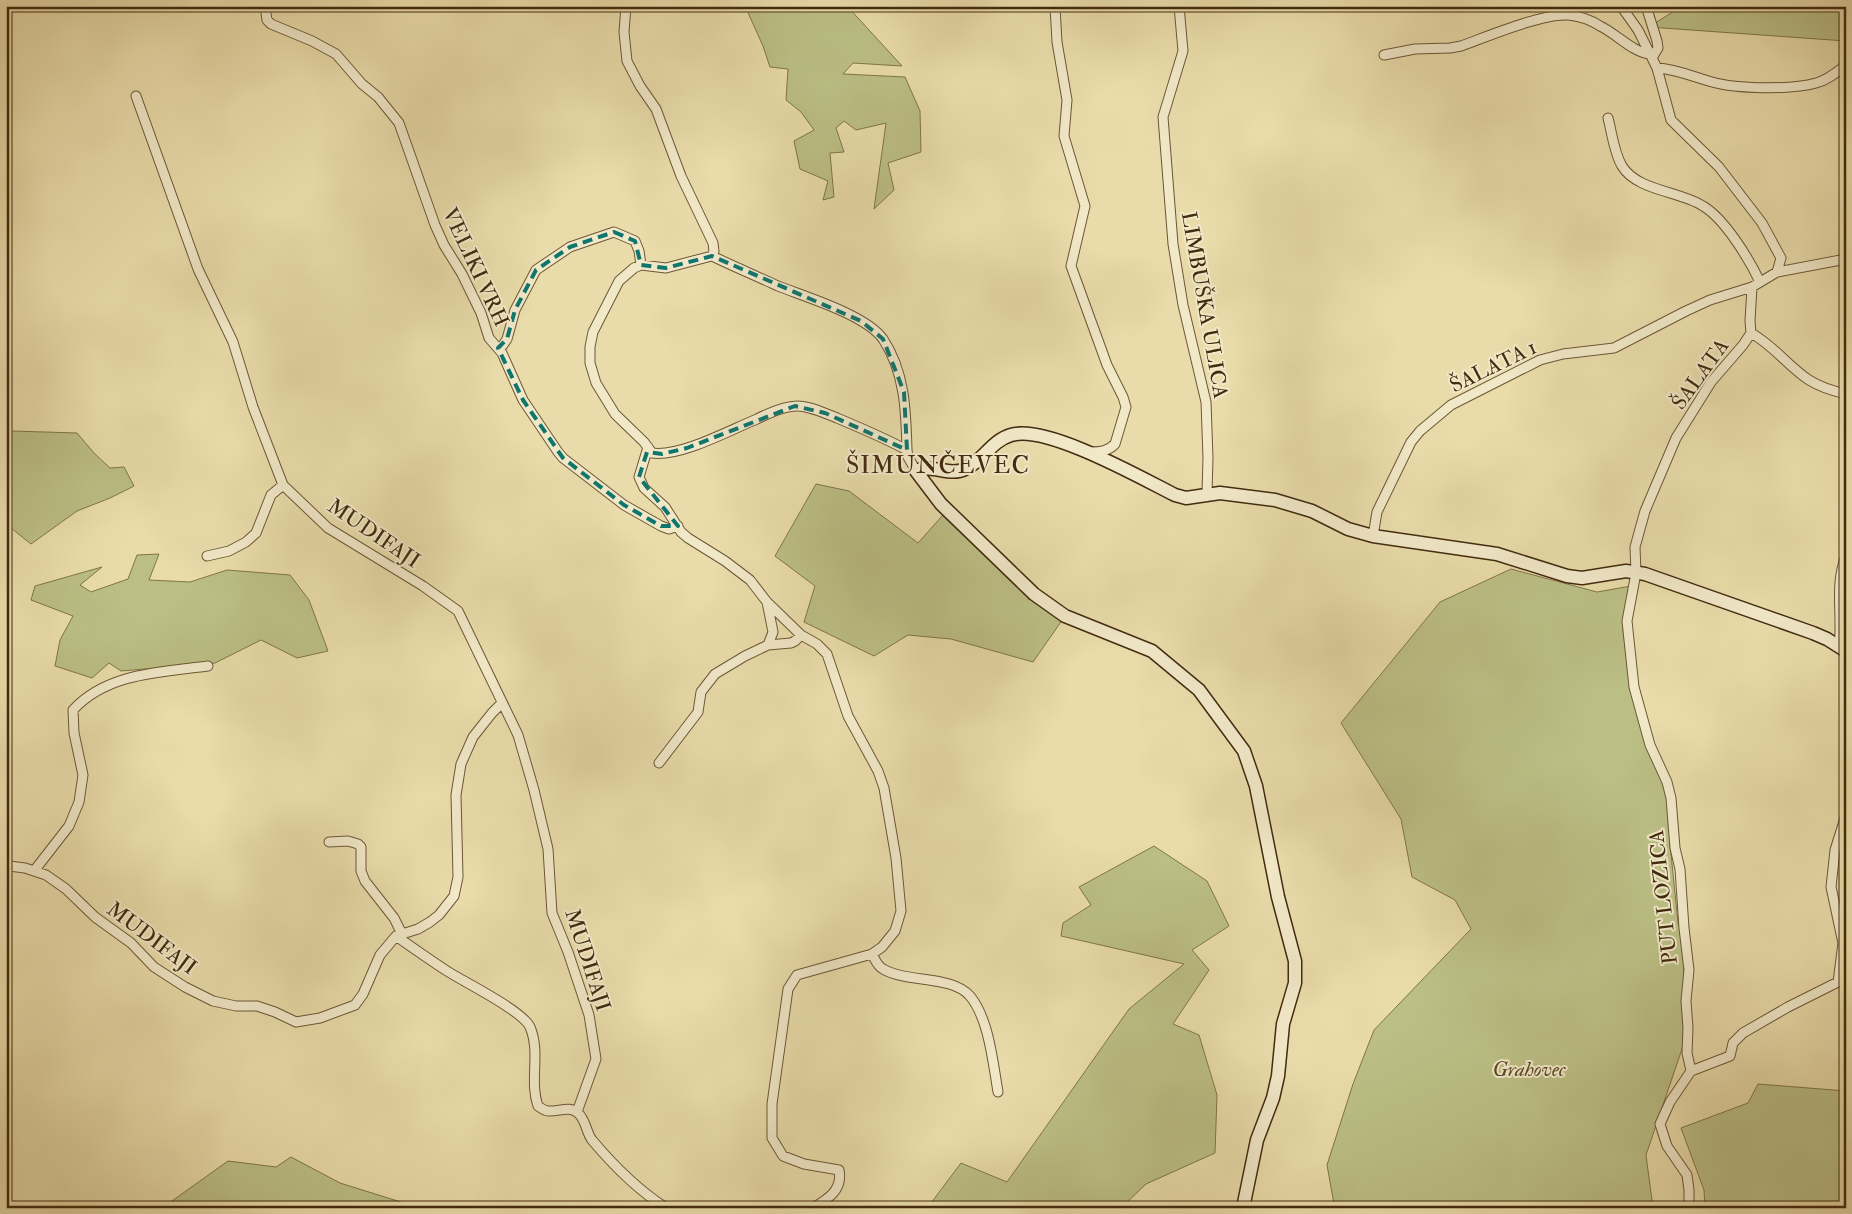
<svg xmlns="http://www.w3.org/2000/svg" width="1852" height="1214" viewBox="0 0 1852 1214" font-family="'IM FELL Double Pica',serif">
  <style>
    .green { fill: #bbbf85; stroke: #7f754a }
    .lines { fill: none; stroke-linecap: round; stroke-linejoin: round }
    .street-casing { stroke: #6c5736; stroke-width: 11 }
    .secondary-casing { stroke: #432b0f; stroke-width: 15 }
    .street { stroke: #f1e8c8; stroke-width: 9 }
    .secondary { stroke: #f1e8c8; stroke-width: 12 }
    .marked { fill: none; stroke: #0f766e; stroke-width: 4; stroke-dasharray: 10 6; stroke-linejoin: round }
    .labels { text-anchor: middle; stroke-width: 4; stroke-linejoin: round; paint-order: stroke }
    .street-label { font-size: 21px; fill: #432b0f; stroke: #f1e8c8 }
    .park-label { font-size: 21px; font-style: italic; fill: #5b4927; stroke: #f1e8c8 }
    .quarter-label { font-size: 24px; letter-spacing: 1px; fill: #432b0f; stroke: #f1e8c8 }
  </style>
  <rect width="100%" height="100%" fill="#e9dcaa"/>
  <filter id="stains"><feTurbulence type="fractalNoise" baseFrequency=".004" numOctaves="4"/><feColorMatrix values="0 0 0 0 .2 0 0 0 0 .09 0 0 0 0 .02 0 0 0 .5 -.17"/></filter>
  <radialGradient id="worn" r=".72"><stop offset=".6" stop-color="#630" stop-opacity="0"/><stop offset="1" stop-color="#630" stop-opacity=".3"/></radialGradient>
  <!-- green -->
  <path class="green" d="M745 6H847L902 66 853 63 843 74 905 77 920 111 921 152 888 163 894 190 874 209 886 123 856 130 844 121 836 128 844 152 830 153 834 197 823 200 828 181 800 169 794 141 814 130 801 112 786 100 788 69 770 67 763 46Z
    M1682 6H1846V41L1649 27Z
    M12 431 77 433 94 453 110 468 124 467 134 486 110 498 77 511 31 544 6 524V433Z
    M816 484 849 491 918 543 943 515 1065 616 1033 662 951 639 908 635 874 656 804 622 815 586 775 556Z
    M159 554 149 580 190 582 227 570 290 575 309 600 328 651 297 658 261 640 215 663 121 671 109 663 92 678 55 666 60 640 73 616 31 600 35 586 102 567 80 585 91 592 128 579 137 555Z
    M1511 569 1597 592 1631 586 1623 629 1630 688 1665 786 1671 810 1670 844 1678 923 1684 940V1043L1646 1155 1653 1208H1331L1334 1204 1327 1165 1353 1084 1374 1030 1471 929 1455 900 1412 877 1401 819 1341 723 1440 602Z
    M1154 846 1207 881 1229 926 1192 950 1209 970 1173 1024 1199 1035 1217 1095 1215 1153 1146 1184 1121 1208H939L931 1203 961 1163 1007 1182 1129 1009 1184 964 1061 936 1063 923 1091 905 1079 887Z
    M1758 1084 1846 1091V1208H1705L1704 1190 1681 1128 1748 1103Z
    M291 1157 340 1183 420 1208H171L172 1201 228 1161 276 1167Z"/>
  <g class="lines">
    <!-- street casing -->
    <g class="street-casing">
      <path id="street" d="M265 6 267 20 271 24 312 41 336 54 362 84 378 97 399 123 435 225 444 245 462 274 481 313 489 338 502 353 523 400 558 452 563 458 624 505 661 526 669 529 678 526
        M626 6 624 32 627 61 640 86 656 109 681 176 713 243 714 251 712 256 708 257 666 268 641 265 634 268 619 281 593 332 590 347V363L596 383 615 414 644 442 652 453C681 457 730 430 757 419 769 413 784 406 797 406 810 406 824 413 837 418 861 428 884 438 907 450
        M1055 6 1057 42 1067 100 1064 136 1085 206 1071 266 1107 365 1123 397 1126 407 1115 444C1108 451 1101 452 1091 452
        M1179 6 1183 51 1163 117 1173 244 1183 305 1206 402 1208 458 1207 493
        M1621 6 1638 30 1657 68 1671 120 1719 167 1762 223 1781 258 1777 272
        M1646 6 1657 41 1658 48 1652 58
        M1384 55 1415 49 1450 48 1461 46C1486 37 1543 13 1568 15 1579 16 1591 20 1600 26 1617 34 1632 52 1650 54
        M1657 68C1677 69 1693 77 1712 82 1737 89 1792 90 1816 83 1828 80 1837 72 1846 65
        M136 96 198 269 233 342 253 407 283 485
        M1608 118C1612 133 1614 153 1622 166 1637 191 1680 191 1703 206 1725 219 1749 259 1760 282
        M712 256C733 266 756 276 778 286 806 297 866 315 883 339 905 372 906 411 907 450L908 457 916 471
        M1751 333C1773 345 1788 366 1809 380 1820 387 1833 391 1846 394
        M498 348 503 345 507 339 515 310 536 270 570 247 614 232 635 241 639 251 641 265
        M648 447 639 477 644 488 665 507 681 532 688 538 725 561 750 580 767 602 801 635 817 644 827 654 848 716 878 771 884 788 896 858 901 911 895 931 882 947 872 954C875 959 877 966 883 969 907 983 952 975 970 996 989 1019 993 1063 998 1092
        M1373 536 1377 512 1411 442 1420 431 1451 405 1540 360 1563 354 1614 348 1686 311 1710 300 1752 287
        M207 556 229 551 246 542 256 533 271 495 283 485 328 528 423 586 458 611 518 735 534 790 548 849 552 913 568 952 589 1015 596 1059 577 1112
        M767 602 773 632 768 645
        M1839 646C1843 615 1834 586 1846 556
        M659 763 698 712 701 692 715 674 745 656 768 645 791 643 795 641 801 635
        M329 842 348 841 358 844 361 847V871L365 881 394 918 402 934
        M6 868 9 866 25 868 46 875 66 889 95 917 131 943 154 967 185 987 213 1001 236 1006H257L275 1012 296 1022 320 1018 355 1005 363 994 380 955 396 936 418 929 430 922 439 915 454 896 458 877 456 795 461 764 473 737 492 713 502 703
        M34 871 69 826 79 802 83 775 74 733 73 710C107 673 161 672 208 666
        M396 936C413 948 430 960 447 971 464 982 523 1011 530 1027 541 1053 529 1081 538 1106 541 1108 545 1111 548 1111 559 1112 569 1105 578 1113 586 1120 586 1132 592 1140 613 1165 638 1190 666 1208
        M1691 1071 1730 1056 1733 1043 1743 1033 1788 1007 1838 982 1843 943 1831 887 1835 850 1846 815
        M813 1208C828 1199 843 1190 839 1170L804 1164 783 1156 772 1138V1104L788 989 797 975 872 954
        M1689 1208V1190L1687 1175 1667 1146 1660 1124 1670 1102 1691 1071 1687 1053 1688 1028 1686 1001 1689 970 1684 928 1680 869 1675 848 1671 798 1667 782 1650 745 1634 687 1627 621 1636 573 1635 547 1645 511 1676 438 1711 382 1743 345 1751 333 1750 321 1752 287 1777 272 1846 259"/>
    </g>
    <!-- secondary casing -->
    <g class="secondary-casing">
      <path id="secondary" d="M1243 1208 1257 1140 1273 1098 1278 1076 1283 1024 1295 983V961L1278 897 1256 786 1244 751 1199 690 1152 651 1065 616 1034 594 941 504 916 471C932 463 949 477 965 469 983 461 991 441 1011 435 1046 424 1141 478 1175 495L1186 498 1220 493 1275 500 1312 511 1348 529 1373 536 1497 554 1567 576 1582 578 1626 571 1645 574 1813 633 1827 639 1846 651"/>
    </g>
    <!-- street -->
    <use href="#street" class="street"/>
    <!-- secondary -->
    <use href="#secondary" class="secondary"/>
  </g>
  <!-- marked area -->
  <path class="marked" d="M614 232 635 241 641 265 666 268 712 256 861 321 883 339 904 392 907 450 825 413 795 406 687 448 662 454 647 452 639 477 678 526H661L624 505 563 458 523 400 498 348 507 339 515 310 536 270 570 247Z"/>
  <g class="labels">
    <!-- street labels -->
    <g class="street-label">
      <text transform="translate(476 267) rotate(65)" y="7">VELIKI VRH</text>
      <text transform="translate(1205 305) rotate(80)" y="7">LIMBUŠKA ULICA</text>
      <text transform="translate(1493 366) rotate(-26)" y="7">ŠALATA 1</text>
      <text transform="translate(1700 374) rotate(-54)" y="7">ŠALATA</text>
      <text transform="translate(374 533) rotate(34)" y="7">MUDIFAJI</text>
      <text transform="translate(1663 897) rotate(-96)" y="7">PUT LOZICA</text>
      <text transform="translate(152 938) rotate(37)" y="7">MUDIFAJI</text>
      <text transform="translate(588 960) rotate(72)" y="7">MUDIFAJI</text>
    </g>
    <!-- park labels -->
    <g class="park-label">
      <text x="1529" y="1076">Grahovec</text>
    </g>
    <!-- quarter labels -->
    <g class="quarter-label">
      <text x="938" y="473">ŠIMUNČEVEC</text>
    </g>
  </g>
  <!-- margin -->
  <rect width="1852" height="1214" fill="none" stroke="#e9dcaa" stroke-width="25"/>
  <rect x="8" y="8" width="1837" height="1199" fill="none" stroke="#432b0f" stroke-width="2.5"/>
  <rect x="12" y="12" width="1827" height="1189" fill="none" stroke="#432b0f"/>
  <rect width="100%" height="100%" filter="url(#stains)"/>
  <rect width="100%" height="100%" fill="url(#worn)"/>
</svg>
